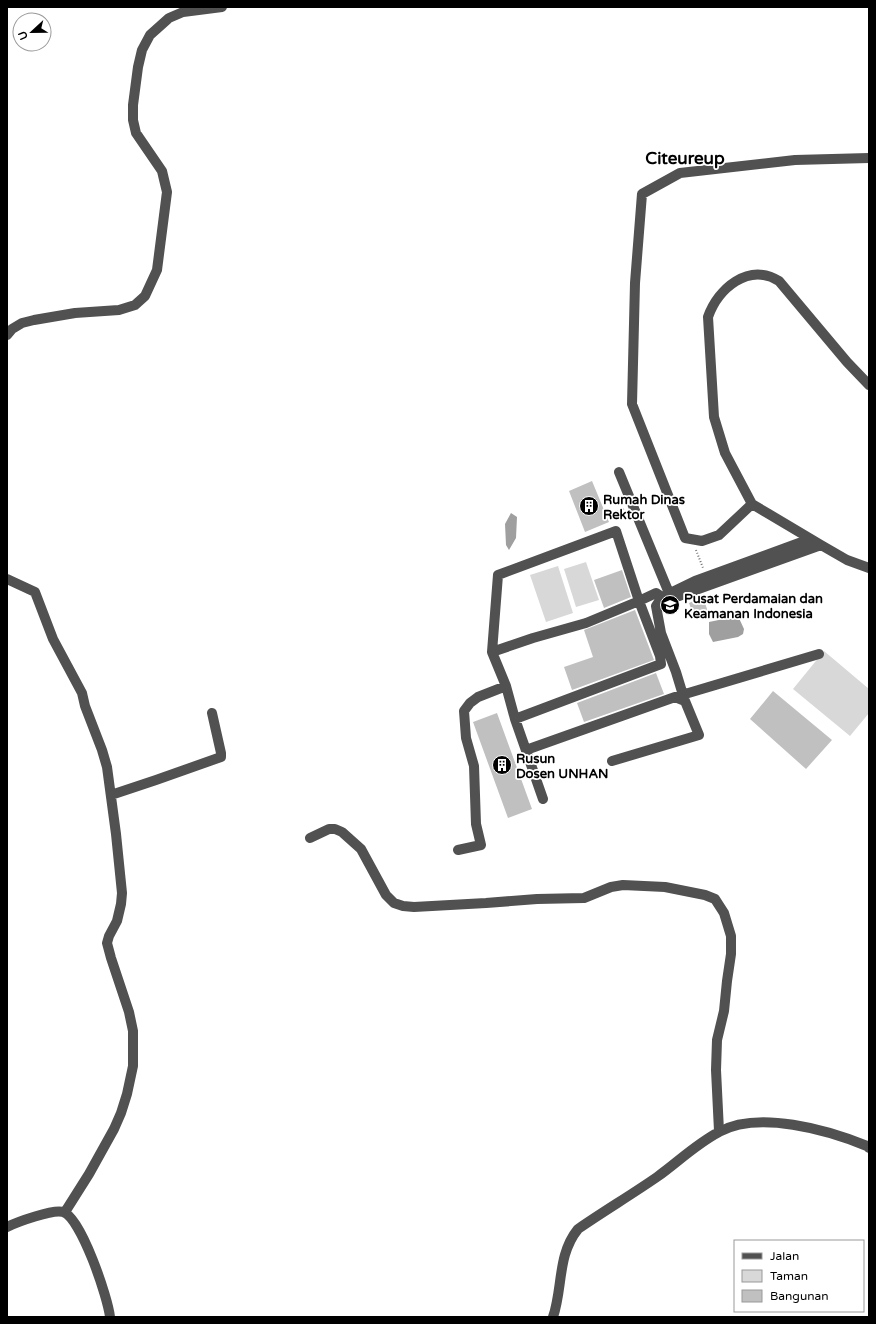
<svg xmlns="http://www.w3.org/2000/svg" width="876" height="1324" viewBox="0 0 876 1324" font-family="'Varela Round',sans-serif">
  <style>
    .green { fill: #d8d8d8 }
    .water { fill: #9f9f9f }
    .building { fill: #c0c0c0 }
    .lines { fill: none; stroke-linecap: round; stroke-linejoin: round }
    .path { stroke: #737373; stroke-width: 2; stroke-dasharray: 1 2; stroke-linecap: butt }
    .minor { stroke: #515151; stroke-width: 10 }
    .labels { text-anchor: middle; stroke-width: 3.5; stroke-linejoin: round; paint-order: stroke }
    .poi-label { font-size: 13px; font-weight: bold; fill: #000; stroke: #fff; text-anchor: start }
    .district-label { font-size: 17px; font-weight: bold; fill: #000; stroke: #fff }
  </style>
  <rect width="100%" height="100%" fill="#fff"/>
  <!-- green -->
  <path class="green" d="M586 562 599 600 576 607 564 569Z
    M558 566 573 613 546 622 530 575Z
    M824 651 869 689V713L850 736 793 689Z"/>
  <!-- water -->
  <path class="water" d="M511 513 517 517 516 538 509 550 506 545 505 524Z
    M738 616 744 629 743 634 738 637 713 642 709 634V622Z"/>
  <!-- building -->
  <path class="building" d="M592 481 609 522 585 532 569 491Z
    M622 570 631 597 604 608 594 580Z
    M703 597 708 612 694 617 689 603Z
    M635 610 654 660 572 690 564 667 593 657 584 630Z
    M656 673 664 694 584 722 577 703Z
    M773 691 832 740 806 769 750 719Z
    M497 713 532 809 508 818 473 722Z"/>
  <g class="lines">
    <!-- path -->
    <path class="path" d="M609 515 624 509
      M696 550 703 568"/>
    <!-- minor -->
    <path class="minor" d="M7 335 12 329 22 323 34 320 75 313 119 310 135 305 145 296 157 270 167 192 162 171 136 133 133 120V105L138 67 142 50 150 35 169 18 183 12 222 7
      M869 385 847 362 779 281C748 262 718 289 708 317L714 417 725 453 752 504 821 545 847 560 869 568
      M619 472 669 593
      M752 504 719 535 702 541 685 538 632 404 635 283 642 194 680 173 795 160 869 158
      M7 579 35 592 53 639 82 693 85 706 102 750 107 767 116 834 122 893 121 904 117 921 109 936 107 943 111 958 129 1012 133 1031V1066L127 1094 121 1113 114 1129 89 1174 65 1212
      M492 652 498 575 616 531 639 601 586 623 533 638 492 652 506 686 515 719
      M683 695 676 672 661 633 656 606 662 597 695 581 810 539
      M526 750 675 697 819 654
      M612 761 699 735 685 701 675 697
      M111 795 156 780 221 757V753L212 713
      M543 799 515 719 661 664 660 656 639 601 656 593 662 597 679 596 821 545
      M310 838 329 829H335L342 832 361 849 386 895 394 903 403 906 414 907 486 903 537 899 584 898 611 887 623 885 665 887 705 895 715 899 724 913 731 936V954L727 981 724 1011 717 1040 716 1070 719 1131
      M458 850 481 845 476 824 474 766 466 738 464 711 470 703 478 697 506 686
      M7 1227C17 1222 53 1209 63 1212 81 1217 108 1298 110 1317
      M553 1317C563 1288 557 1255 578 1229 604 1211 631 1195 657 1177 678 1162 696 1144 719 1132 758 1110 828 1130 867 1146L869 1148"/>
  </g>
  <!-- icons -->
  <defs>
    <g id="building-disc" transform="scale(1)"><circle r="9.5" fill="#000" stroke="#fff"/><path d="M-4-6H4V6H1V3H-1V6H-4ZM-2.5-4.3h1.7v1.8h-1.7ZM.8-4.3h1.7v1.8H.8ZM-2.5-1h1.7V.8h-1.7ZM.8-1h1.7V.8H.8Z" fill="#fff"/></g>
    <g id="university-disc" transform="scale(1)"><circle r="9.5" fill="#000" stroke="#fff"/><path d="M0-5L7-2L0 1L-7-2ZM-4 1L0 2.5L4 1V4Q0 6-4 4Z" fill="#fff"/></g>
  </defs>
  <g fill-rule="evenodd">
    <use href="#building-disc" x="589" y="506"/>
    <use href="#university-disc" x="670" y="605"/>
    <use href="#building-disc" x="502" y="765"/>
  </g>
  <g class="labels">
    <!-- poi labels -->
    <g class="poi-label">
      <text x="603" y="504">Rumah Dinas<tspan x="603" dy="15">Rektor</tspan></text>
      <text x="684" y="603">Pusat Perdamaian dan<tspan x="684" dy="15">Keamanan Indonesia</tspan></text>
      <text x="516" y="763">Rusun<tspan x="516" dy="15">Dosen UNHAN</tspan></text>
    </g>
    <!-- district labels -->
    <g class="district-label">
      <text x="685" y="164">Citeureup</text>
    </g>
  </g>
  <!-- border -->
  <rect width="876" height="1324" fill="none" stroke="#000000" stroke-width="16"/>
  <!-- legend -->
  <rect x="734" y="1240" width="130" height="72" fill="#ffffff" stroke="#999999"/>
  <rect x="742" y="1253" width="20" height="6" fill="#515151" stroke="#999999"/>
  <text x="770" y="1260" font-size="12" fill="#000000">Jalan</text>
  <rect x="742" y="1270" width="20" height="12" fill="#d8d8d8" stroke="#999999"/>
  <text x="770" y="1280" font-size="12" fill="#000000">Taman</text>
  <rect x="742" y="1290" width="20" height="12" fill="#c0c0c0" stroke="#999999"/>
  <text x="770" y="1300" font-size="12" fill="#000000">Bangunan</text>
  <!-- north arrow -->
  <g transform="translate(32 32) rotate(248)"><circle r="19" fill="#ffffff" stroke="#999999"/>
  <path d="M0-3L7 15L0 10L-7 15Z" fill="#000000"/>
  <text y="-6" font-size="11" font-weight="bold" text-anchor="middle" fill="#000000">U</text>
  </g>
</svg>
